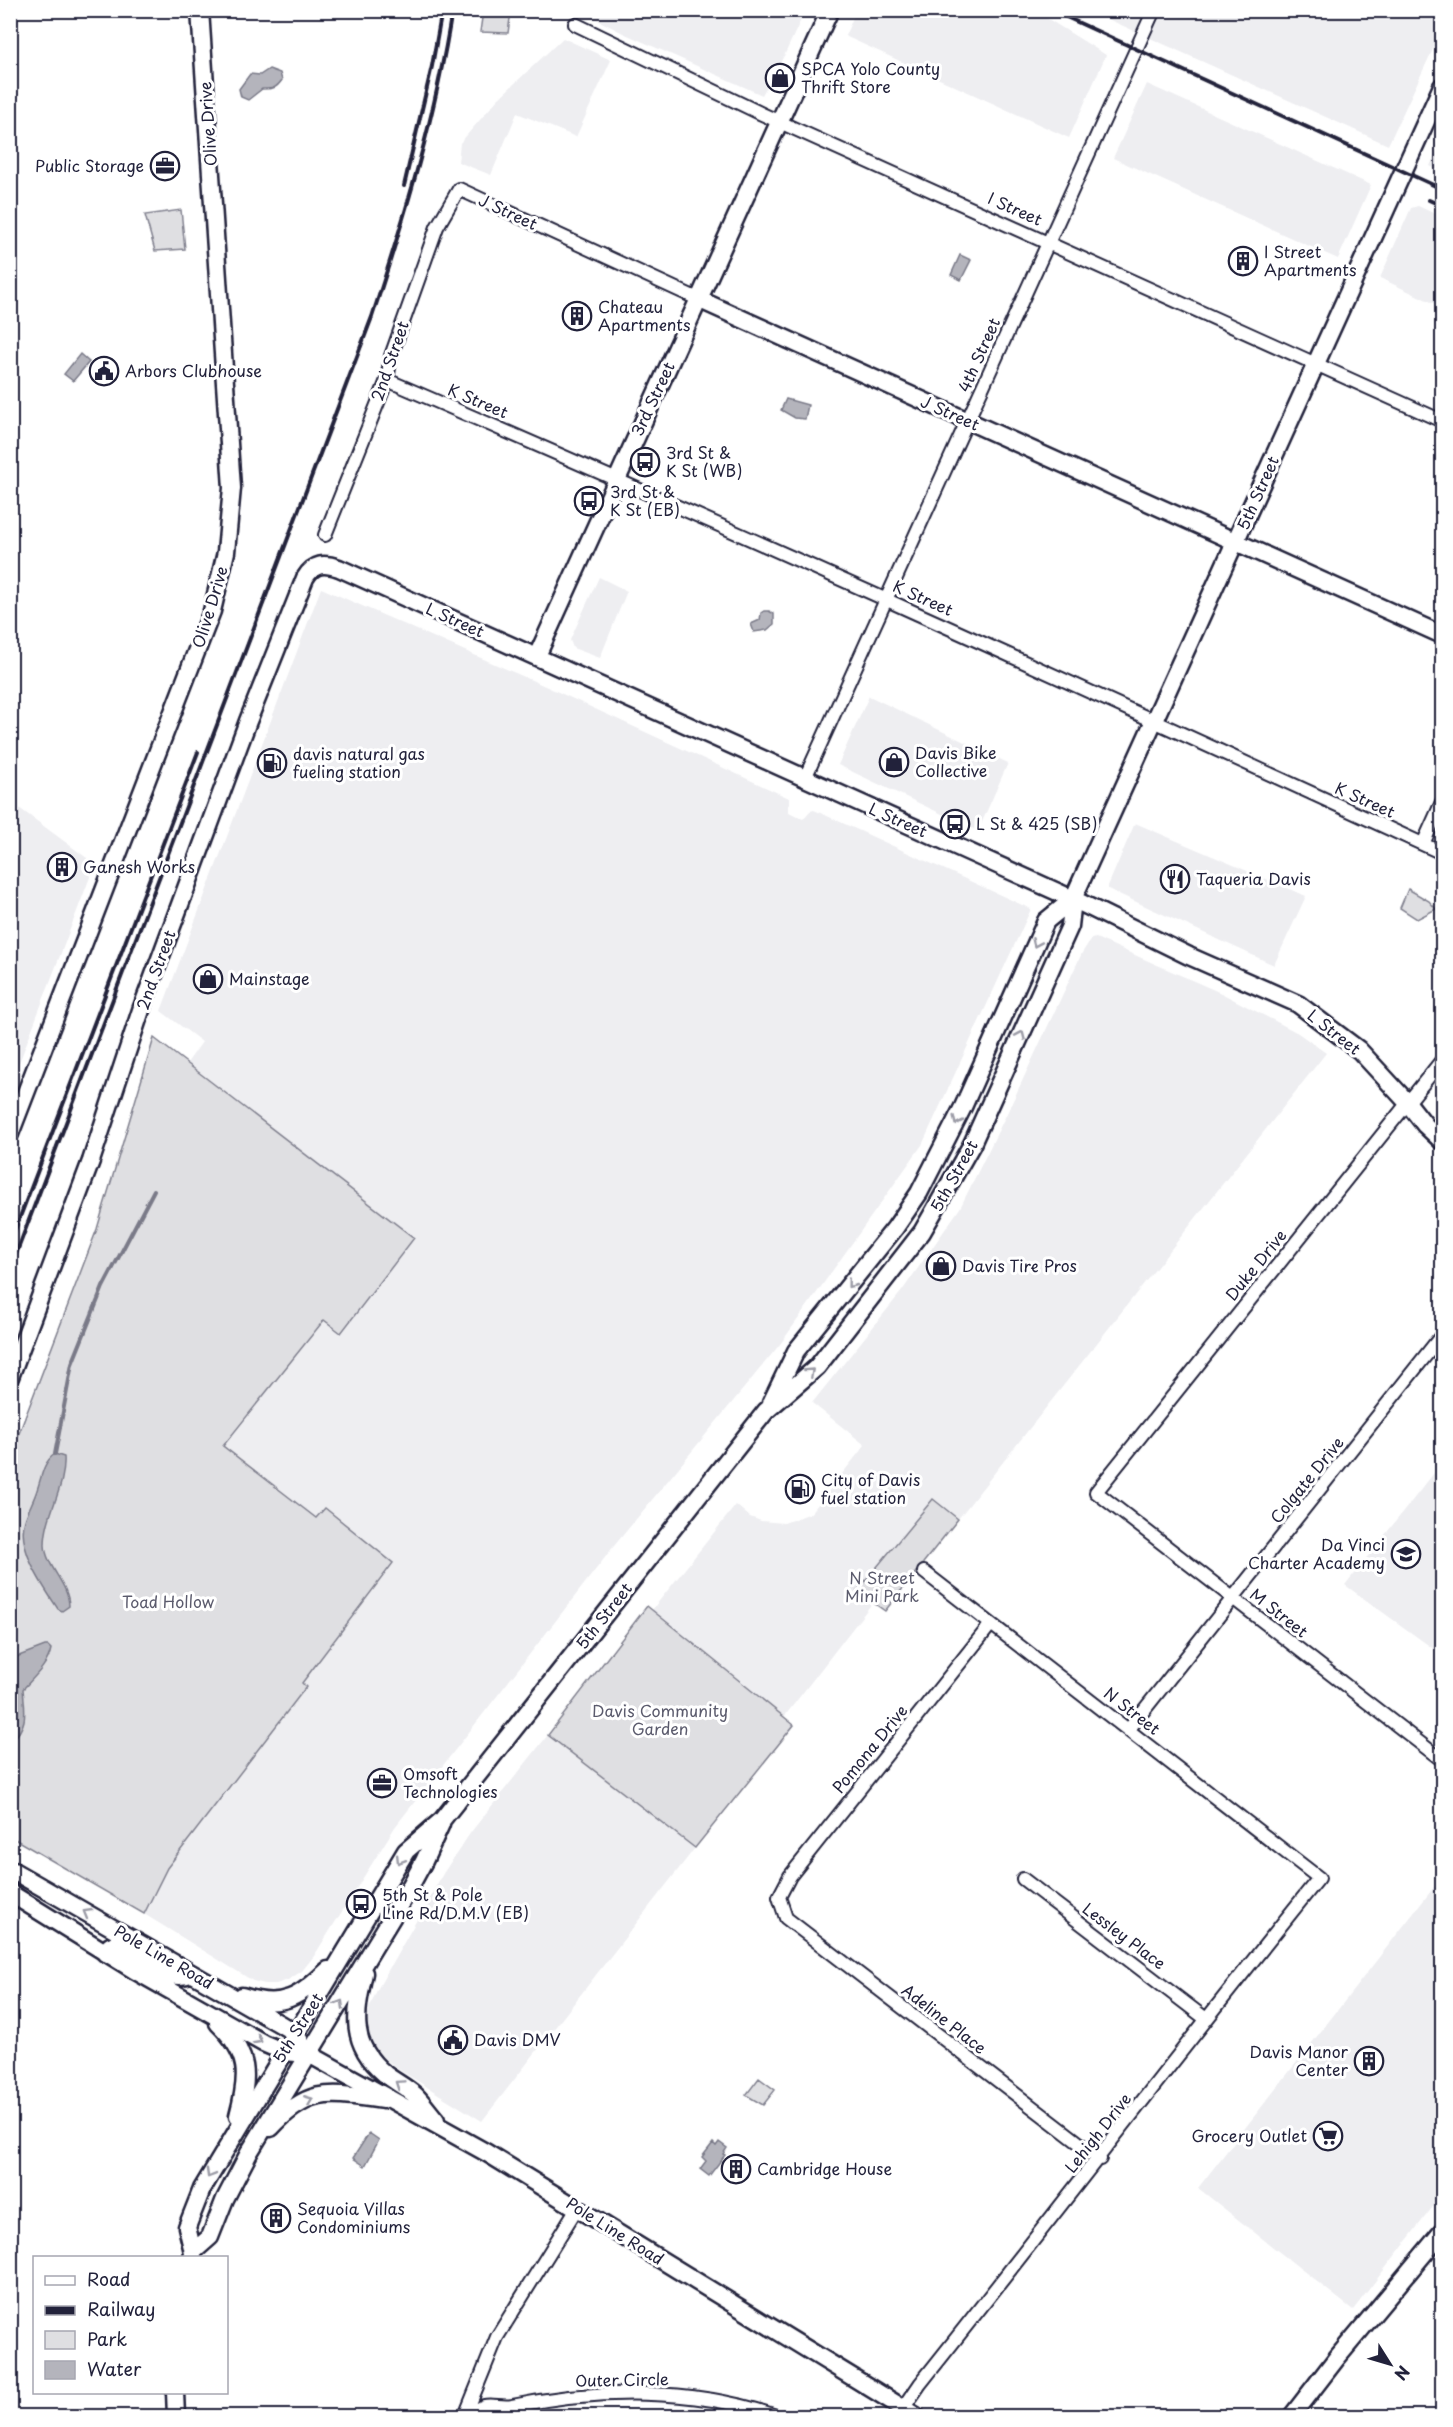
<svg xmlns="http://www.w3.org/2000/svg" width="1453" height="2427" viewBox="0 0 1453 2427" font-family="'Playpen Sans',sans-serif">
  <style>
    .built { fill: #eeeef1 }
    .green { fill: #dfdfe2; stroke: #80808e; stroke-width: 1.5 }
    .water { fill: #b4b4bc; stroke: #7a7a88; stroke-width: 1.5 }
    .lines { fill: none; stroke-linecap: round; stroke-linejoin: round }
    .stream { stroke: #7a7a88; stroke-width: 4 }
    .street-casing { stroke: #22223b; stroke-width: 16 }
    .secondary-casing { stroke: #22223b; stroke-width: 21 }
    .street { stroke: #fff; stroke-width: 12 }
    .secondary { stroke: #fff; stroke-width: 16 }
    .rail { stroke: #22223b; stroke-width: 4 }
    .oneway { stroke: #9c9ca7 }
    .labels { text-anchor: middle; stroke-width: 6; stroke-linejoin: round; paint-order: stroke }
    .poi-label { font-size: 16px; fill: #22223b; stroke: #fff; text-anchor: start }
    .street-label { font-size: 16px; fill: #22223b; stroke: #fff }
    .park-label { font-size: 16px; fill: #5b5b6d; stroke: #fff }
  </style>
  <rect width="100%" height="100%" fill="#fff"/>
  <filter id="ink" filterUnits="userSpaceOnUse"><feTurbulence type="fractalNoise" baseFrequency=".0167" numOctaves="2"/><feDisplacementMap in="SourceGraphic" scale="12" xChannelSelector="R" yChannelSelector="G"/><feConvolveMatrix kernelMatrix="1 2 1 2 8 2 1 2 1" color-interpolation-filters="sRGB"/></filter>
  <g filter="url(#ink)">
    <!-- built -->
    <path class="built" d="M580 11 581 10 805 11 785 54 762 95 623 33Z
      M856 11H1029L1048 19 1106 55 1069 138 845 36Z
      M1090 11H1442V30L1388 145Z
      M563 38 611 60 576 137 517 113 491 175 458 162 460 143 498 99Z
      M1147 84 1371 185 1338 259 1113 158Z
      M1442 137V172L1430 166Z
      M1418 206 1442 217V307L1380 278 1411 208Z
      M599 577 627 591 600 658 573 648 570 640Z
      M321 588 545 686 789 798V812L803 819 810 811 814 810 1031 909 922 1145 781 1343 614 1546 395 1827 314 1956 302 1971 288 1980 276 1984H265L253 1981 144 1914 167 1868 306 1687 302 1684 324 1508 316 1519 223 1446 324 1320 341 1332 414 1238 187 1063 202 1042 161 1011Z
      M869 696 1008 763 978 831 838 765Z
      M11 802 95 864 11 1084Z
      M1135 823 1306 896 1274 965 1108 889V886Z
      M1096 938 1221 993 1298 1033 1326 1053 958 1519 933 1499 858 1590 873 1602 784 1717 652 1610 736 1505 750 1517 761 1521 784 1523 811 1513 865 1445 812 1403 902 1291 960 1208 1010 1107 1082 953 1091 939Z
      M1442 1463V1655L1345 1585Z
      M548 1735 695 1848 482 2121 398 2069 384 2058 373 2045 367 2026 369 2009 377 1990 444 1872 471 1832Z
      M1442 1877V2195L1353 2310 1198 2188Z"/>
    <!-- green -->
    <path class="green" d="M483 11H511L508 33 480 32Z
      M181 210 185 249 155 251 145 215Z
      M1408 889 1429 901 1436 909 1417 919 1400 908Z
      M154 1038 414 1238 341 1333 324 1320 223 1446 316 1518 325 1508 393 1563 302 1683 306 1687 167 1868 144 1914 11 1837 10 1457 97 1229Z
      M933 1499 958 1519 885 1611 857 1591Z
      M647 1606 794 1725 695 1848 548 1735Z
      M759 2078 775 2090 763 2105 746 2095Z"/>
    <!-- water -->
    <path class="water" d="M269 69 280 73 282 80C276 89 272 89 262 89L248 100 241 97 239 89 250 74 260 75Z
      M960 255 971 260 961 280 951 275Z
      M80 354 89 362 73 381 64 374Z
      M786 399 808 405 805 419 795 418 781 410Z
      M764 611H769L774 614V624L767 630 754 632 751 624 760 620 761 613Z
      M55 1454 64 1457C66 1488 45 1514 45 1545 46 1567 69 1584 69 1606L62 1611 58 1609C43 1586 16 1548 25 1520 28 1510 34 1500 37 1490 42 1476 43 1462 55 1454Z
      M45 1646H48L51 1649C48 1665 34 1677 23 1689 25 1713 29 1724 11 1742V1659Z
      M369 2133 379 2140 365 2166 353 2158Z
      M719 2142 727 2148 723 2154 725 2155 709 2176 700 2169 706 2161 702 2157 713 2143 716 2146Z"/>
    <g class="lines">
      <!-- stream -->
      <path class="stream" d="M55 1454 72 1364 103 1287 154 1190"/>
      <!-- street casing -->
      <g class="street-casing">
        <path id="street" d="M575 24 762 114 1442 421
          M387 380C741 532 1092 692 1442 853
          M325 535 387 380 391 356 437 227 459 189 698 299
          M805 778 1154 10
          M1423 844 1442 802
          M1442 1060 1096 1492 1442 1760
          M991 1624 790 1876 779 1897 786 1918 1100 2159
          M1129 1729 1442 1335
          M1023 1879 1206 2019
          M903 2409 920 2384C1054 2216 1184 2045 1319 1878L924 1572
          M465 2416 497 2337 577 2208
          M469 2416C473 2413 479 2408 484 2406 492 2404 503 2408 512 2406 598 2389 692 2387 776 2416"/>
      </g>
      <!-- secondary casing -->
      <g class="secondary-casing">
        <path id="secondary" d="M698 299 1442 635
          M537 656 830 10
          M10 1134 212 611 226 552 232 488 200 10
          M10 1377 91 1161 141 1010 248 721 305 578C314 563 324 563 339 568L1073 899 1189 956 1298 1004 1359 1050 1407 1102 1425 1125 1442 1141
          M771 1403 796 1351 895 1228 919 1193 963 1107 1046 921 1073 899
          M10 1869 280 2024 295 2033 300 2041
          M10 1893 134 1970 263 2043 284 2052 309 2054 487 2153 916 2416
          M105 1953 110 1946 115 1944C139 1954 164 1984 191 1974
          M364 1973C355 2014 349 2044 385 2074 394 2081 406 2087 415 2095 423 2103 429 2112 436 2120
          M242 1996C283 2010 300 1996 328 1970
          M218 2023C250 2054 249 2075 238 2116
          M271 2128C309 2086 331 2093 383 2100
          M193 2252 210 2237 225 2199 250 2151 405 1896 424 1861 441 1824
          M192 2258 193 2252 187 2227 202 2189 406 1851 442 1820 766 1411 817 1367 922 1232 933 1213 972 1144 1070 926 1073 899 1442 86
          M175 2392 176 2416
          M1292 2416 1336 2359 1442 2232"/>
      </g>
      <!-- street -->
      <use href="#street" class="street"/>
      <!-- secondary -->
      <use href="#secondary" class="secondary"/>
      <!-- rail -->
      <path class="rail" d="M1051 10 1442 189
        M404 186 432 66 442 10
        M1429 200 1442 206
        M10 1243 198 752
        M10 1270 372 317C405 216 436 115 452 10"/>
    </g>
    <!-- one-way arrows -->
    <defs><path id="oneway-chevron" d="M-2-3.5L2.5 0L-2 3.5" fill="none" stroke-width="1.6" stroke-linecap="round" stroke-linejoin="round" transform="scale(1.5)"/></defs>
    <g class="oneway">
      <use href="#oneway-chevron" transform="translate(1036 943) rotate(114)"/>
      <use href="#oneway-chevron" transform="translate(1021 1035) rotate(-66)"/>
      <use href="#oneway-chevron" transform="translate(957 1121) rotate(116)"/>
      <use href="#oneway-chevron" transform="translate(851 1284) rotate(129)"/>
      <use href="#oneway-chevron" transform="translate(810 1372) rotate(-42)"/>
      <use href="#oneway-chevron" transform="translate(400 1860) rotate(122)"/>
      <use href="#oneway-chevron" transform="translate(87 1913) rotate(-150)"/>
      <use href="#oneway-chevron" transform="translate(340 2004) rotate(-60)"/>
      <use href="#oneway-chevron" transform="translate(258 2040) rotate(28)"/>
      <use href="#oneway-chevron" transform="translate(399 2084) rotate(-146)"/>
      <use href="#oneway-chevron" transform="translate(309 2100) rotate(-22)"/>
      <use href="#oneway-chevron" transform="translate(210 2174) rotate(120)"/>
    </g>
  </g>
  <!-- icons -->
  <defs>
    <g id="shop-ring" transform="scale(1.5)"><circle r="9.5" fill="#fff" stroke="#22223b" stroke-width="1.5"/><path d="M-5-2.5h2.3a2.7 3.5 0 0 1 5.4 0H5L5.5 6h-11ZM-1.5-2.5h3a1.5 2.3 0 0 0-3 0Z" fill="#22223b"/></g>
    <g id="office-ring" transform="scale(1.5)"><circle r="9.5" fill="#fff" stroke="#22223b" stroke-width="1.5"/><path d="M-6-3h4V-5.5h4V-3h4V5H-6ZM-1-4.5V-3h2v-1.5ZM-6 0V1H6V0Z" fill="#22223b"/></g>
    <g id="building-ring" transform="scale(1.5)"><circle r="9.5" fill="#fff" stroke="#22223b" stroke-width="1.5"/><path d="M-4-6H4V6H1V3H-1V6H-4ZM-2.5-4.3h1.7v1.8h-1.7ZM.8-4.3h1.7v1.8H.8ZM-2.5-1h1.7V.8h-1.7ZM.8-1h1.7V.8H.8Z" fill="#22223b"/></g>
    <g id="civic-ring" transform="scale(1.5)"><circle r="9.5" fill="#fff" stroke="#22223b" stroke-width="1.5"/><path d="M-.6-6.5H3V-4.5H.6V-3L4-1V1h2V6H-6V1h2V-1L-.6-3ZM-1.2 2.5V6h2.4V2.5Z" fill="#22223b"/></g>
    <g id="bus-ring" transform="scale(1.5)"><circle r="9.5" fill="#fff" stroke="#22223b" stroke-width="1.5"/><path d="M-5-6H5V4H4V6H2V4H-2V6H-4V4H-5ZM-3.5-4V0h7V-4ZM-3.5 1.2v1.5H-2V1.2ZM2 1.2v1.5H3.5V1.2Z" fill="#22223b"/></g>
    <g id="fuel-ring" transform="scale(1.5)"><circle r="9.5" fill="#fff" stroke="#22223b" stroke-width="1.5"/><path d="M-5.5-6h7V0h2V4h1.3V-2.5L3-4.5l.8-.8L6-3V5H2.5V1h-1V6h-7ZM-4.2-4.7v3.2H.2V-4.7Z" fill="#22223b"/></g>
    <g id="restaurant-ring" transform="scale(1.5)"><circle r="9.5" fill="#fff" stroke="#22223b" stroke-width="1.5"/><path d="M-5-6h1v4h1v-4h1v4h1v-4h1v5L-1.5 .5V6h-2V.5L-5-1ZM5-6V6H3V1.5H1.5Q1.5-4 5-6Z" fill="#22223b"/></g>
    <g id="school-ring" transform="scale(1.5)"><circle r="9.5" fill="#fff" stroke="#22223b" stroke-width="1.5"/><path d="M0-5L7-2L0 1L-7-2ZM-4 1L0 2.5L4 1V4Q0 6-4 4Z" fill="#22223b"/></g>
    <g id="supermarket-ring" transform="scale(1.5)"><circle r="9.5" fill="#fff" stroke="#22223b" stroke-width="1.5"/><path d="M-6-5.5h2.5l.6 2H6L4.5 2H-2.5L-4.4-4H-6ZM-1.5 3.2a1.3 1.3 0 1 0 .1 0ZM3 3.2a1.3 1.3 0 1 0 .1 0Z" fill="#22223b"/></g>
  </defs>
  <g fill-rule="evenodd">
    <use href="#shop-ring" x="780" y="78"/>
    <use href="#office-ring" x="165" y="166"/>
    <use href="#building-ring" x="1243" y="261"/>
    <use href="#building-ring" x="577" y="316"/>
    <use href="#civic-ring" x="104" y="371"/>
    <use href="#bus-ring" x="645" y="462"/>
    <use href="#bus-ring" x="589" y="501"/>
    <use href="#shop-ring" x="894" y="762"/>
    <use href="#fuel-ring" x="272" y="763"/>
    <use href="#bus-ring" x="955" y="824"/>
    <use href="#building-ring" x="62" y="867"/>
    <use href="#restaurant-ring" x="1175" y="879"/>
    <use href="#shop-ring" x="208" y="979"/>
    <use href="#shop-ring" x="941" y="1266"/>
    <use href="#fuel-ring" x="800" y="1489"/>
    <use href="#school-ring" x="1406" y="1554"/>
    <use href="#office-ring" x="382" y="1783"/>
    <use href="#bus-ring" x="361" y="1904"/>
    <use href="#civic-ring" x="453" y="2040"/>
    <use href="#building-ring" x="1369" y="2061"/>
    <use href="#supermarket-ring" x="1328" y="2136"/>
    <use href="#building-ring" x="736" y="2169"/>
    <use href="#building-ring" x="276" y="2218"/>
  </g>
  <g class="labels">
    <!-- poi labels -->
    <g class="poi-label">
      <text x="801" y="75">SPCA Yolo County<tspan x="801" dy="18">Thrift Store</tspan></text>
      <text x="144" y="172" text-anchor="end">Public Storage</text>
      <text x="1264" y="258">I Street<tspan x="1264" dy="18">Apartments</tspan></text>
      <text x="598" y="313">Chateau<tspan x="598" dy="18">Apartments</tspan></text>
      <text x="125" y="377">Arbors Clubhouse</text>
      <text x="666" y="459">3rd St &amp;<tspan x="666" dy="18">K St (WB)</tspan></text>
      <text x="610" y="498">3rd St &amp;<tspan x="610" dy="18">K St (EB)</tspan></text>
      <text x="915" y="759">Davis Bike<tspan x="915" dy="18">Collective</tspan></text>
      <text x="293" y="760">davis natural gas<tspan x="293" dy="18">fueling station</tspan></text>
      <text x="976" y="830">L St &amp; 425 (SB)</text>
      <text x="83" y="873">Ganesh Works</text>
      <text x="1196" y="885">Taqueria Davis</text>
      <text x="229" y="985">Mainstage</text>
      <text x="962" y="1272">Davis Tire Pros</text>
      <text x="821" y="1486">City of Davis<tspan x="821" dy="18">fuel station</tspan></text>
      <text x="1385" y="1551" text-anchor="end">Da Vinci<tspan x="1385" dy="18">Charter Academy</tspan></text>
      <text x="403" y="1780">Omsoft<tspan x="403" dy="18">Technologies</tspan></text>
      <text x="382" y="1901">5th St &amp; Pole<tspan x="382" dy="18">Line Rd/D.M.V (EB)</tspan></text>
      <text x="474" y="2046">Davis DMV</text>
      <text x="1348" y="2058" text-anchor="end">Davis Manor<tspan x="1348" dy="18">Center</tspan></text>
      <text x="1307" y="2142" text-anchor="end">Grocery Outlet</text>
      <text x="757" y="2175">Cambridge House</text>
      <text x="297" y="2215">Sequoia Villas<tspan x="297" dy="18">Condominiums</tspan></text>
    </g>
    <!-- street labels -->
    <g class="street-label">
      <text transform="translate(208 124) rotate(-94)" y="6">Olive Drive</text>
      <text transform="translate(1015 209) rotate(24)" y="6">I Street</text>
      <text transform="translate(508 212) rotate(25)" y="6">J Street</text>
      <text transform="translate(979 355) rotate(-66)" y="6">4th Street</text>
      <text transform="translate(390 361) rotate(-71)" y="6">2nd Street</text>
      <text transform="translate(653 399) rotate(-65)" y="6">3rd Street</text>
      <text transform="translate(478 401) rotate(23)" y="6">K Street</text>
      <text transform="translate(950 413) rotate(24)" y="6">J Street</text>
      <text transform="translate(1258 493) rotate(-66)" y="6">5th Street</text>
      <text transform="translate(923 598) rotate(24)" y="6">K Street</text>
      <text transform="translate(210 607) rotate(-73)" y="6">Olive Drive</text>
      <text transform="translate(455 620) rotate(24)" y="6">L Street</text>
      <text transform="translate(1365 800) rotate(24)" y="6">K Street</text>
      <text transform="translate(898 820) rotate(24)" y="6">L Street</text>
      <text transform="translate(156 970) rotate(-70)" y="6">2nd Street</text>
      <text transform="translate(1334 1032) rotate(38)" y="6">L Street</text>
      <text transform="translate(954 1176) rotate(-61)" y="6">5th Street</text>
      <text transform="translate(1256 1265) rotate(-51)" y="6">Duke Drive</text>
      <text transform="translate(1307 1480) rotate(-51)" y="6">Colgate Drive</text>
      <text transform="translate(1279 1613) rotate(38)" y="6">M Street</text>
      <text transform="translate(604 1616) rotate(-52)" y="6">5th Street</text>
      <text transform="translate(1132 1711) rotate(38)" y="6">N Street</text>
      <text transform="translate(870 1749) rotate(-51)" y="6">Pomona Drive</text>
      <text transform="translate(1124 1936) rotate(37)" y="6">Lessley Place</text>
      <text transform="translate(164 1957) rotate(30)" y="6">Pole Line Road</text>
      <text transform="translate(944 2019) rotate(38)" y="6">Adeline Place</text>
      <text transform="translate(298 2028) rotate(-58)" y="6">5th Street</text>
      <text transform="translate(1098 2133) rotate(-52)" y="6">Lehigh Drive</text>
      <text transform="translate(615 2231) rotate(32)" y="6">Pole Line Road</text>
      <text transform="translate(622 2380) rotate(-1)" y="6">Outer Circle</text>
    </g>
    <!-- park labels -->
    <g class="park-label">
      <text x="882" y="1584">N Street<tspan x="882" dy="18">Mini Park</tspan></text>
      <text x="168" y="1608">Toad Hollow</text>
      <text x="660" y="1717">Davis Community<tspan x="660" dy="18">Garden</tspan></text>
    </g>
  </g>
  <!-- margin -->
  <rect width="1453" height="2427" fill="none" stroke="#fff" stroke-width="36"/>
  <rect x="18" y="18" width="1417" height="2391" fill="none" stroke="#22223b" stroke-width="2" filter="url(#ink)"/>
  <!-- legend -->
  <rect x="33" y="2256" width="195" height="138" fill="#ffffff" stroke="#a7a7b1" stroke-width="1.5"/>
  <rect x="45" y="2276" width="30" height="9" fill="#ffffff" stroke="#a7a7b1" stroke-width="1.5"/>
  <text x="87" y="2286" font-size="18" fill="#22223b">Road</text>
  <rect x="45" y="2306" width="30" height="9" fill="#22223b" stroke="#a7a7b1" stroke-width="1.5"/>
  <text x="87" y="2316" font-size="18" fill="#22223b">Railway</text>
  <rect x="45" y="2331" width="30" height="18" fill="#dfdfe2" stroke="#a7a7b1" stroke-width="1.5"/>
  <text x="87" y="2346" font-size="18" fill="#22223b">Park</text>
  <rect x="45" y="2361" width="30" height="18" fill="#b4b4bc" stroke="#a7a7b1" stroke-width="1.5"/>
  <text x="87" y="2376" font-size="18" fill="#22223b">Water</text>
  <!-- north arrow -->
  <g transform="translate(1390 2364) rotate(127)" stroke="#ffffff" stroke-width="4.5" paint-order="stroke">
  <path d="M0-4.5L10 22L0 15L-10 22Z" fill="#22223b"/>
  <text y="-9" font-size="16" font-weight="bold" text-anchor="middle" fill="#22223b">N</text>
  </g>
</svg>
